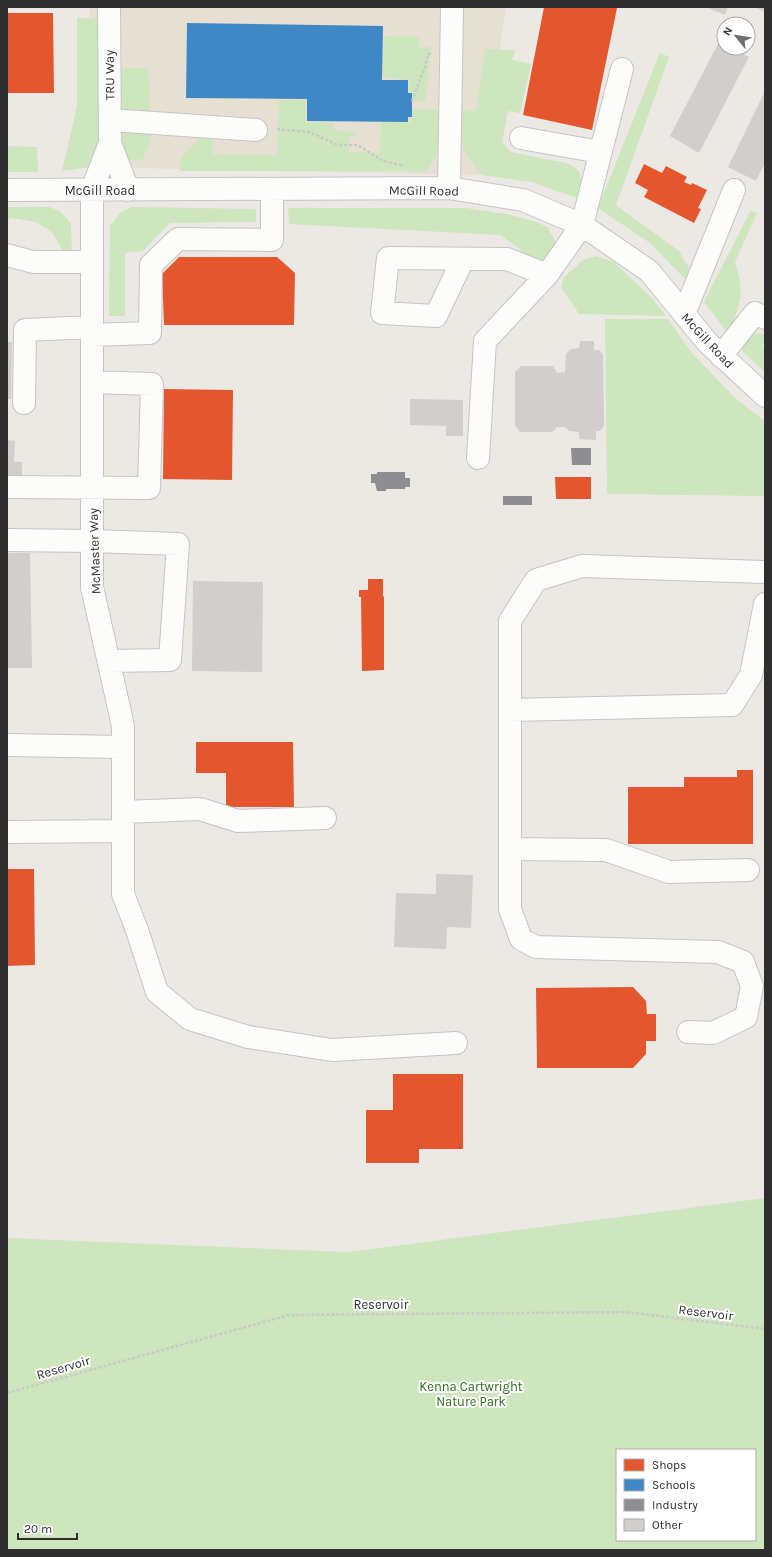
<svg xmlns="http://www.w3.org/2000/svg" width="772" height="1557" viewBox="0 0 772 1557" font-family="Karla,sans-serif">
  <style>
    .education { fill: #e6e0d3 }
    .green { fill: #cee6be; fill-rule: evenodd }
    .shops { fill: #e4572e }
    .schools { fill: #3f88c5 }
    .industry { fill: #8d8d92 }
    .building { fill: #d1cecb }
    .lines { fill: none; stroke-linecap: round; stroke-linejoin: round }
    .minor-casing { stroke: #c5c4c5; stroke-width: 24 }
    .path { stroke: #c9c9c8; stroke-width: 2.5; stroke-dasharray: 3 2; stroke-linecap: butt }
    .minor { stroke: #fcfcfb; stroke-width: 22 }
    .labels { text-anchor: middle; stroke-width: 4; stroke-linejoin: round; paint-order: stroke }
    .street-label { font-size: 13px; fill: #2e2e2e; stroke: #fff }
    .park-label { font-size: 13px; fill: #2c6e1b; stroke: #fff }
  </style>
  <rect width="100%" height="100%" fill="#ece8e4"/>
  <!-- education -->
  <path class="education" d="M90 7H506L481 175 82 167Z"/>
  <!-- green -->
  <path class="green" d="M77 18 102 19 101 68H148L151 139 143 159 62 171 77 106Z
    M384 36 419 37V47H431L426 102 413 101V95L409 91V80L383 78Z
    M485 49 515 50 512 60 531 64 520 113 508 111 502 142 511 152 570 164 579 172 582 181 580 199 531 182 481 175 465 153 461 135 462 110 476 111Z
    M660 53 669 57 616 205 679 251 689 268 686 280 650 243 598 208Z
    M279 100H306V122L334 123V130L357 132V136H349V152L380 153 381 122H411L412 109 438 110V152L427 171H180L181 157 201 137 212 138 213 154 277 155Z
    M7 146 37 147 38 172H7Z
    M7 207H49L60 211 71 223 72 252H63L53 233 36 222 12 218 7 220Z
    M131 207 256 209V222L170 223 143 251 125 253V316H109L110 226 120 213Z
    M288 208H466L507 214 537 222 547 227 555 240 553 252 546 260 536 261 500 235 289 224Z
    M751 210 757 213 735 262C741 283 743 290 737 312 734 320 733 325 726 331L704 302Z
    M596 256 614 262 652 298 666 316 579 314 561 287 564 277 583 260Z
    M605 319H668L691 352 737 400 765 421V496L607 494Z
    M756 333 765 334V341L762 347 765 349V372L742 351 748 338Z
    M765 1198V1550H7V1238L348 1252ZM617 1450H755V1540H617Z"/>
  <!-- shops -->
  <path class="shops" d="M544 7 617 8 592 130 523 115Z
    M7 13H53L54 93H7Z
    M644 164 662 173 666 166 687 177 684 182 691 185 692 183 707 190 698 208 701 209 694 223 644 197 648 190 635 183Z
    M179 257H277L295 273 294 325H164L162 274Z
    M164 389 233 390 232 480 163 479Z
    M555 477H591V499H556Z
    M368 579H383V597L384 596V670L362 671 361 597H359V590H368Z
    M196 742H293L294 807H226V773H196Z
    M737 770H753V844H628V787H684V777H737Z
    M7 869H34L35 965 7 966Z
    M633 987 646 1001 647 1014H656V1041H646V1054L633 1068H537L536 988Z
    M393 1074H463V1149H419V1163H366V1110H393Z"/>
  <!-- schools -->
  <path class="schools" d="M187 23 383 26 382 80H408V93H412V117H408V122L307 121V99L186 98Z"/>
  <!-- industry -->
  <path class="industry" d="M571 448H591V465H572Z
    M377 472H405V478H410V487H405V489H386V491H377L375 483H371V474H377Z
    M503 496H532V505H503Z"/>
  <!-- building -->
  <path class="building" d="M706 7H728L725 15Z
    M758 7H765V12L757 8Z
    M719 42 724 45V48H731L749 57 699 153 670 136Z
    M765 91V163L756 181 728 167Z
    M580 341H594V350H599L603 354 604 426 600 431H596V440L579 439V432L569 431 565 427H557L552 432H520L515 426V372L521 366H553L557 373 565 372 566 354 571 349 579 348Z
    M7 342H12L11 399H7Z
    M410 399 463 400V436H446V426L410 425Z
    M7 440 15 441 14 462H22V478H7Z
    M7 553H30L32 668H7Z
    M193 581 263 582 262 672 192 671Z
    M436 874 473 875 471 928 447 927 446 949 394 947 396 893 436 894Z"/>
  <g class="lines">
    <!-- minor casing -->
    <g class="minor-casing">
      <path id="minor" d="M109 7 110 143 128 190
        M110 120 256 130
        M521 138 600 152
        M110 143 92 190V587L123 726V894L137 930 157 992 190 1019 248 1037 332 1050 456 1043
        M449 188 452 8
        M7 190 449 188 523 200 582 225 649 271 707 342 765 396
        M7 255 33 262H92
        M463 259 436 316 382 313 388 258 507 259 547 275
        M684 314 734 190
        M92 335 150 333 151 265 178 239 272 240V190
        M721 356 755 313 765 318
        M24 403 25 330 92 327
        M478 458 485 341 547 275 582 225 622 69
        M7 487 149 488 152 384 92 382
        M7 540 92 541 178 544 170 660 109 661
        M510 710 732 705 751 675 765 604
        M7 745 123 747
        M123 812 200 809 238 821 325 818
        M7 832 123 831
        M510 849 606 850 669 872 748 870
        M688 1032 713 1033 746 1017 752 986 743 962 718 952 536 947 521 939 510 909V621L536 580 582 566 765 572"/>
    </g>
    <!-- path -->
    <path class="path" d="M412 101 425 67 428 54H431
      M277 129 309 132 338 145H358L383 161 404 166
      M7 1393 289 1315 626 1312 765 1329"/>
    <!-- minor -->
    <use href="#minor" class="minor"/>
  </g>
  <g class="labels">
    <!-- street labels -->
    <g class="street-label">
      <text transform="translate(109 75) rotate(-91)" y="5">TRU Way</text>
      <text x="100" y="195">McGill Road</text>
      <text transform="translate(424 190) rotate(1)" y="5">McGill Road</text>
      <text transform="translate(708 340) rotate(47)" y="5">McGill Road</text>
      <text transform="translate(94 551) rotate(-92)" y="5">McMaster Way</text>
      <text x="381" y="1309">Reservoir</text>
      <text transform="translate(706 1312) rotate(7)" y="5">Reservoir</text>
      <text transform="translate(63 1367) rotate(-16)" y="5">Reservoir</text>
    </g>
    <!-- park labels -->
    <g class="park-label">
      <text x="471" y="1391">Kenna Cartwright<tspan x="471" dy="15">Nature Park</tspan></text>
    </g>
  </g>
  <!-- border -->
  <rect width="772" height="1557" fill="none" stroke="#2e2e2e" stroke-width="16"/>
  <!-- legend -->
  <rect x="616" y="1449" width="140" height="92" fill="#ffffff" stroke="#ababab"/>
  <rect x="624" y="1459" width="20" height="12" fill="#e4572e" stroke="#ababab"/>
  <text x="652" y="1469" font-size="12" fill="#2e2e2e">Shops</text>
  <rect x="624" y="1479" width="20" height="12" fill="#3f88c5" stroke="#ababab"/>
  <text x="652" y="1489" font-size="12" fill="#2e2e2e">Schools</text>
  <rect x="624" y="1499" width="20" height="12" fill="#8d8d92" stroke="#ababab"/>
  <text x="652" y="1509" font-size="12" fill="#2e2e2e">Industry</text>
  <rect x="624" y="1519" width="20" height="12" fill="#d1cecb" stroke="#ababab"/>
  <text x="652" y="1529" font-size="12" fill="#2e2e2e">Other</text>
  <!-- north arrow -->
  <g transform="translate(736 36) rotate(300)"><circle r="19" fill="#ffffff" stroke="#ababab"/>
  <path d="M0-3L7 15L0 10L-7 15Z" fill="#706f6e"/>
  <text y="-6" font-size="11" font-weight="bold" text-anchor="middle" fill="#2e2e2e">N</text>
  </g>
  <!-- scale -->
  <path d="M18 1533v6h59v-6" fill="none" stroke="#2e2e2e" stroke-width="2"/>
  <text x="24" y="1533" font-size="12" fill="#2e2e2e" stroke="#ffffff" stroke-width="3" paint-order="stroke">20 m</text>
</svg>
